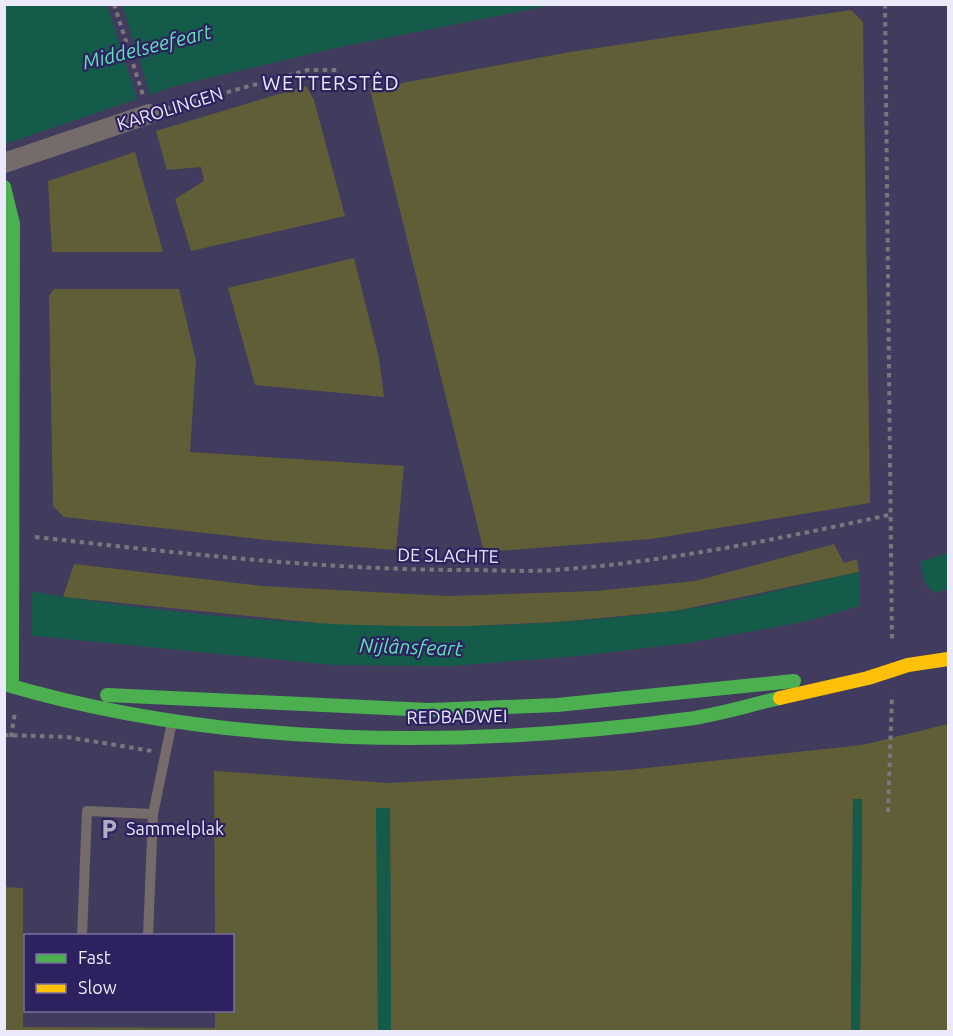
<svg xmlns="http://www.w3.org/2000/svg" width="953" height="1036" viewBox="0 0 953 1036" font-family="Ubuntu,sans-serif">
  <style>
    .green { fill: #5f5e37 }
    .water { fill: #145c49 }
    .pier { fill: #413b5d }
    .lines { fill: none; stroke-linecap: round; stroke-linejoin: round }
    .path { stroke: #7c757c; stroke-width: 4; stroke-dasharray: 4.5 4.5; stroke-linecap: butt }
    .lane { stroke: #756b6b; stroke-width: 10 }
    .street { stroke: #756b6b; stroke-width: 20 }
    .fast { stroke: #4caf50; stroke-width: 14 }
    .slow { stroke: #ffc107; stroke-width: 14 }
    .labels { text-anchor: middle; stroke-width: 4.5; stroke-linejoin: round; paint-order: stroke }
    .street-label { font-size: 18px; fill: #eaeafa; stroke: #2d2160 }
    .poi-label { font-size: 18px; fill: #eaeafa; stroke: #2d2160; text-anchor: start }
    .water-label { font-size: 20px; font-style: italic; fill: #5fe2b5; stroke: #2d2160 }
    .neighbourhood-label { font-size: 20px; letter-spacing: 1.5px; fill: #eaeafa; stroke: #2d2160 }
  </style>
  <rect width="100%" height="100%" fill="#413b5d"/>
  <!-- green -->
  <path class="green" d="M851 10 863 22 870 503 651 539 484 552 370 89 570 52Z
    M306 86 314 100 345 216 191 251 175 199 204 181 201 167 167 170 156 131Z
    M135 152 163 252H52L48 181Z
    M354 258 379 358 384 397 255 385 228 288Z
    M54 289H179L196 361 190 452 404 466 396 550 266 540 64 517 53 506 49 296Z
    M834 544 844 563 857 559 859 572 675 611 559 622 447 627 336 625 63 597 74 564 262 586 448 596 595 591 695 581Z
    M948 724V1031H860L862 800 853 799 851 1031H391L390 809 377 808 378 1031H5L4 887 23 888V1027L215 1028V1011L232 1010V936L215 935 214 771 390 783 627 770 862 745Z"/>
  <!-- water -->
  <path class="water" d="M5 5H553L340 47 175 86 5 144Z
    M948 553V589L935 593 926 585 920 562Z
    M859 572V606L803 622 688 643 578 656 451 666 334 665 5 633 4 587C224 625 451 640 673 611 735 603 798 585 859 572Z
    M853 799H862L860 1032 851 1031Z
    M376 808H390L391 1031H378Z"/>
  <!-- pier -->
  <path class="pier" d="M107 5H122L151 97 138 102Z
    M4 584 32 589V639L4 636Z"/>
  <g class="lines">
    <!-- path -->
    <path class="path" d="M114 4 143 95
      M885 4 892 643
      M166 109 308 70H339
      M35 537C179 553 323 570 468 570 496 570 526 572 554 570 667 562 778 539 889 515
      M4 735 67 737 152 751
      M11 737 15 712
      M888 812 892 695"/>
    <!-- lane -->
    <path class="lane" d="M82 936 87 811 153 814
      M148 936 153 814 172 722"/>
    <!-- street -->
    <path class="street" d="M4 163 149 114"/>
    <!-- fast -->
    <path class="fast" d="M4 187 13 224 12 685
      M4 684C221 748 463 749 687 719 718 715 749 705 780 698
      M107 695 429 710 557 705 794 681"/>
    <!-- slow -->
    <path class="slow" d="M780 698 868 678 908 665 948 659"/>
  </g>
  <!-- icons -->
  <defs>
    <g id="parking-bare" transform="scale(1.62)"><path d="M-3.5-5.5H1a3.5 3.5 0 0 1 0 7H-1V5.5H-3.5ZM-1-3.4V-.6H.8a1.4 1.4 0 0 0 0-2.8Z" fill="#afadc3" stroke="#2d2160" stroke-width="2.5" paint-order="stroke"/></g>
  </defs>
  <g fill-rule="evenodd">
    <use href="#parking-bare" x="109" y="829"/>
  </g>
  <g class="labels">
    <!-- street labels -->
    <g class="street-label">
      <text transform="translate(170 109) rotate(-17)" y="6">KAROLINGEN</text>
      <text transform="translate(448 556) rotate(1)" y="6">DE SLACHTE</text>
      <text transform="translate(457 717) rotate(-1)" y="6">REDBADWEI</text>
    </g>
    <!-- poi labels -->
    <g class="poi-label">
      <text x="126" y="835">Sammelplak</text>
    </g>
    <!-- water labels -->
    <g class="water-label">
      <text transform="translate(147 47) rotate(-14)" y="7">Middelseefeart</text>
      <text transform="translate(411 647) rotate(2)" y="7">Nijlânsfeart</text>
    </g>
    <!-- neighbourhood labels -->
    <g class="neighbourhood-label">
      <text x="331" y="90">WETTERSTÊD</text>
    </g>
  </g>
  <!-- border -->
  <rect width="953" height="1036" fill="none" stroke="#eaeafa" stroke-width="12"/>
  <!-- legend -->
  <rect x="24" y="934" width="210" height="78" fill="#2d2160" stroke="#79719e" stroke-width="1.5"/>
  <rect x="36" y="954" width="30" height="9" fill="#4caf50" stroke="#79719e" stroke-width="1.5"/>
  <text x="78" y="964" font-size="18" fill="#eaeafa">Fast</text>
  <rect x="36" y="984" width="30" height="9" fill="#ffc107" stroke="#79719e" stroke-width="1.5"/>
  <text x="78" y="994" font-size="18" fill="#eaeafa">Slow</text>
</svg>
